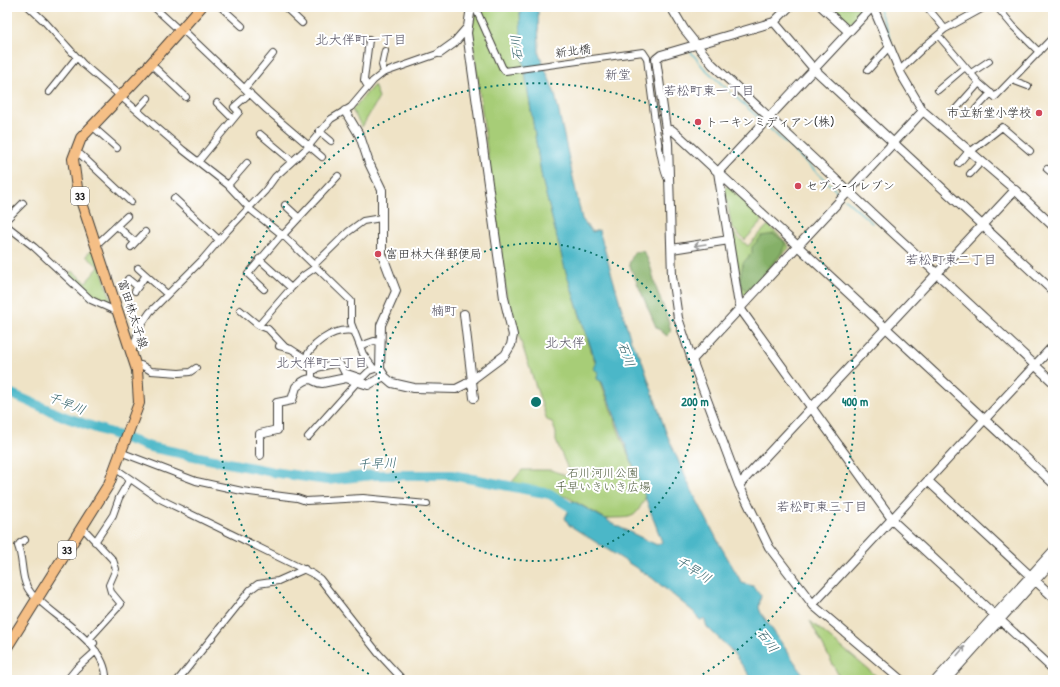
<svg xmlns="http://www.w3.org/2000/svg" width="1060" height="687" viewBox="0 0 1060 687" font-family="'Patrick Hand','Klee One',sans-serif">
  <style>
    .green { fill: #a7cd77; stroke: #62744a }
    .forest { fill: #85b068; stroke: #506642 }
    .water { fill: #4cb7c8; stroke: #346a72 }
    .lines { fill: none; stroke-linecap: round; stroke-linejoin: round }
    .stream { stroke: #4cb7c8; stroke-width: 1.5 }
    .river { stroke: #4cb7c8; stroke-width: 10 }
    .minor-casing { stroke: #3c3a36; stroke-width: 8 }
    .tertiary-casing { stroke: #3c3a36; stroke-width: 10 }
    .primary-casing { stroke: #3c3a36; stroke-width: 12 }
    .minor { stroke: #fff; stroke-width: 6 }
    .tertiary { stroke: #fff; stroke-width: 8 }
    .primary { stroke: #f5bf86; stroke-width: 10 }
    .oneway { stroke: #999 }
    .ring { fill: none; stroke: #0f766e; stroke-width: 2; stroke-dasharray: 2 4 }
    .poi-dot { fill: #d1495b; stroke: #fff; stroke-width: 1.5 }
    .labels { text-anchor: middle; stroke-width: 4; stroke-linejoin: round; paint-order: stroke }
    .shield { fill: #fff; stroke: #606060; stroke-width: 1 }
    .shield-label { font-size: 11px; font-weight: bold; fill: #1c1c1c }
    .street-label { font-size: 12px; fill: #1c1c1c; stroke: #fff }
    .poi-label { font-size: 12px; fill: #1c1c1c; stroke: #fff; text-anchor: start }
    .park-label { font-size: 12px; fill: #4d5a3c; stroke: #fff }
    .neighbourhood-label { font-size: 13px; fill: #535060; stroke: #fff }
    .water-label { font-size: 13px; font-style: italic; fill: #326269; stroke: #fff }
    .centre { fill: #0f766e; stroke: #fff; stroke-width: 2 }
    .ring-label { font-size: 12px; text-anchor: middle; font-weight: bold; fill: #0f766e; stroke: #fff; stroke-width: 4; stroke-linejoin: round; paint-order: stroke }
  </style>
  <rect width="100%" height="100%" fill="#fff"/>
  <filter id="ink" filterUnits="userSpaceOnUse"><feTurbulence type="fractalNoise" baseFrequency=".025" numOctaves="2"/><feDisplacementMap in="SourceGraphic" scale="8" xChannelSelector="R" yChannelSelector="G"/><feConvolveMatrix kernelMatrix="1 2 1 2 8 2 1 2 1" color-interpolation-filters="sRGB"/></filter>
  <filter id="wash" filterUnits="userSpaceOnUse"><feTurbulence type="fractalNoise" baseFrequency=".012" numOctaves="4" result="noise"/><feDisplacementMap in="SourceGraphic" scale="16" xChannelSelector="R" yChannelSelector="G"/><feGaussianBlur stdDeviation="0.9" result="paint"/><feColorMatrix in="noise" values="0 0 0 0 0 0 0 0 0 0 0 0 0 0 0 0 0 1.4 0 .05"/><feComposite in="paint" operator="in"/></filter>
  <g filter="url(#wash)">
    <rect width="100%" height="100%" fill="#efe3c6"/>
    <!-- green -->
    <path class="green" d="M475 7H520L521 48 542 179 565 269 598 372 599 375 597 377 601 382 620 435 646 497C643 502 640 508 637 512 630 521 616 516 606 519L567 497 512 482 522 470H551L568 476 570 474 556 441V433L552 422 547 420 507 300 473 44 472 23 477 13Z
      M827 7H866L847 27Z
      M374 85 379 98 362 127 352 110Z
      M728 186 763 220 745 240 732 228 724 188Z
      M768 225 788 244 789 248 746 295 742 294 731 231 748 246Z
      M94 247 113 305 95 296 68 274 72 271 86 282 99 267 86 256Z
      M810 621 881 680H841Z"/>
    <!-- forest -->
    <path class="forest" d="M774 234 784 241 785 245 780 255 752 286 746 290 742 286 740 279 743 263 752 253V247L762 236Z
      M643 251C650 261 652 272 655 284 660 300 668 315 671 332L667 336 656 327 629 264 634 252Z"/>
    <!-- water -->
    <path class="water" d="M520 7H538L539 53 555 94 582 219 592 232 599 230 631 341 641 358 666 432 689 485 720 545 742 583 753 586 761 595 759 608 761 613 807 680H753L730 649 707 627 704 619 700 620 695 615V613L652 578 569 525 565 518 573 501 621 528 657 545 662 542 602 382 597 379 598 372 594 369 596 363 565 269 542 179 521 48Z"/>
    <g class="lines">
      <!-- stream -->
      <path class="stream" d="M878 7 891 40
        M691 52 703 67 762 121
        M766 125 841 195
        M845 199 872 223"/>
      <!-- river -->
      <path class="river" d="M7 392 65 417 150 447 273 472 327 480 372 475H452L550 494 582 514"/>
    </g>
  </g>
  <g filter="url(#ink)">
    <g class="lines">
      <!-- minor casing -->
      <g class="minor-casing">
        <path id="minor" d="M29 7 45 22 83 64 183 150 228 185 251 210 286 238 351 301V323L363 354 374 369
          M154 7 180 31
          M221 7 242 26
          M285 7 302 23
          M475 7 502 67 505 71 643 52 647 58C649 75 660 173 668 179
          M927 7 945 29
          M997 7 1013 26 1039 52
          M182 29 267 110 322 157
          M938 35 979 83 995 97 1053 37
          M151 64 186 97
          M868 70 889 47
          M899 71 926 45 945 29 985 7
          M384 72 382 65 385 51
          M971 73 989 61
          M1012 80 1028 86
          M368 87 364 80 369 40
          M245 88 273 54
          M938 90 965 67
          M49 92 77 57
          M217 103 233 119
          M976 109 991 93
          M137 110 148 98
          M954 111 979 83
          M92 126 117 148
          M319 131 331 141
          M260 134 292 161
          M970 152 1002 127 1030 151
          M74 153 81 155 131 202
          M198 162 239 112 234 107 250 93
          M959 163 969 151
          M1047 169 1053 174
          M970 174 982 161
          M228 185 247 163
          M174 198 219 240
          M285 205 299 218
          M7 219 23 203
          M7 226 34 247 91 300 118 312
          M117 226 135 242
          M283 235 338 176
          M96 245 127 216
          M131 247 145 232
          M259 259 291 288 259 325
          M314 265 348 232 363 221 381 218
          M138 268 167 294
          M128 279 138 287
          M291 288 303 276 316 267
          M264 289 248 274 282 234
          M135 291 146 275
          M240 310 258 325 268 329 285 347
          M279 346 291 349 305 358
          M360 346 374 341 380 342
          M132 353 139 328 150 312 203 259 227 231 265 191 275 177 307 148 331 119 351 107 373 81 383 73 440 53
          M136 366 141 365 151 371 179 373 190 372 196 368
          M315 370 303 365C308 345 333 327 354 331
          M312 379V371L317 368 337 363 340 364 344 372 362 378 369 371 378 368
          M308 437 357 382
          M120 452 196 481 242 491 297 498 306 501 363 498 427 504
          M116 469 158 498 313 574 320 579 378 653 403 680
          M82 527 113 560 116 569 109 585 111 592 121 604 90 638 94 643
          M25 540 20 543 18 546C24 561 20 580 31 593 33 596 37 598 40 601 61 621 108 647 106 680
          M95 542 113 515 119 498 130 479
          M7 588V595
          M67 680 76 669 96 651
          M178 680 250 590 258 584 278 581 305 569"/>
      </g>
      <!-- tertiary casing -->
      <g class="tertiary-casing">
        <path id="tertiary" d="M671 7 684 29 712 64 1053 382
          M789 7 774 22 661 55 656 59 668 143 672 276 678 318 692 360 739 485 769 547 814 606 901 680
          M822 7 849 32
          M872 7 718 172 738 299 742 311 894 522 1053 669
          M873 7 901 74 923 111 1015 190 1053 226
          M774 22 814 69 1053 291
          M440 53 454 43 467 28
          M345 111 360 136 369 163 382 190V254L396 291 381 325 380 369 385 377 392 383 414 388 456 389 466 384 505 355 511 345 513 335 504 298 467 33 471 7
          M666 131 672 130 678 135 1053 483
          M672 249 729 240
          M464 314 474 398
          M692 360 923 111
          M260 455V434L277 430V403L292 400 296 387C300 384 307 377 313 380 317 382 318 383 322 383L346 378 368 385 384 376
          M928 481 1053 597
          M739 485 1015 190
          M813 604 1053 346
          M936 680 1053 551
          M946 680 1053 561"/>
      </g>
      <!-- primary casing -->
      <g class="primary-casing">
        <path id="primary" d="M7 647 109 484 139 403 137 370 77 188 73 159 81 138 138 78 201 7"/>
      </g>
      <!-- minor -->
      <use href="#minor" class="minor"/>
      <!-- tertiary -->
      <use href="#tertiary" class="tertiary"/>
      <!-- primary -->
      <use href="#primary" class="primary"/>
    </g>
    <!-- one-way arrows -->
    <defs><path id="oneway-shaft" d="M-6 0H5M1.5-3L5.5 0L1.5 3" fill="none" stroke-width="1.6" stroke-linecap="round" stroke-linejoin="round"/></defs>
    <g class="oneway">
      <use href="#oneway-shaft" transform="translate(700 245) rotate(171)"/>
      <use href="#oneway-shaft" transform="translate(961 651) rotate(-50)"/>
    </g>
  </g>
  <!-- distance rings -->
  <g class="ring">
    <circle cx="536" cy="402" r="159"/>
    <path d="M379 680A319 319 0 1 1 693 680"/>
  </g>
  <!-- markers -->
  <g class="poi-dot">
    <circle cx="1039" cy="113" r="4"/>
    <circle cx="698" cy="122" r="4"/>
    <circle cx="798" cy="186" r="4"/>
    <circle cx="378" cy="254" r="4"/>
  </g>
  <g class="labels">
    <!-- shield labels -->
    <g class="shield">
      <rect x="71" y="187" width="18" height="18" rx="3"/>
      <rect x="58" y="541" width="18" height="18" rx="3"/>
    </g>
    <g class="shield-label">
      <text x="80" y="200">33</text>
      <text x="67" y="554">33</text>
    </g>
    <!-- street labels -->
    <g class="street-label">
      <text transform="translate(573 51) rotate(-8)" y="4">新北橋</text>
      <text transform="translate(133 314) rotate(72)" y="4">富田林太子線</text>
    </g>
    <!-- poi labels -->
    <g class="poi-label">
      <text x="1031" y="117" text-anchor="end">市立新堂小学校</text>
      <text x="706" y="126">トーキンミディアン(株)</text>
      <text x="806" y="190">セブン-イレブン</text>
      <text x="386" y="258">富田林大伴郵便局</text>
    </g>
    <!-- park labels -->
    <g class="park-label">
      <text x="603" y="477">石川河川公園<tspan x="603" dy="14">千早いきいき広場</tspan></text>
    </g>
    <!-- neighbourhood labels -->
    <g class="neighbourhood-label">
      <text x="361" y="44">北大伴町一丁目</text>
      <text x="618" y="79">新堂</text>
      <text x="709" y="95">若松町東一丁目</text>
      <text x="951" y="264">若松町東二丁目</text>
      <text x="444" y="315">楠町</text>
      <text x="565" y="347">北大伴</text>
      <text x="322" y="367">北大伴町二丁目</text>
      <text x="822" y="511">若松町東三丁目</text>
    </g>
    <!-- water labels -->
    <g class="water-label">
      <text transform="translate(516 48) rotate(-96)" y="5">石川</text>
      <text transform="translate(627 354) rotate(70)" y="5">石川</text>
      <text transform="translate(67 403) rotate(22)" y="5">千早川</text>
      <text transform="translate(377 463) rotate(-3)" y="5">千早川</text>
      <text transform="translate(694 569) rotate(32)" y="5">千早川</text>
      <text transform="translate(768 640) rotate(54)" y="5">石川</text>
    </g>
  </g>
  <circle cx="536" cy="402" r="6" class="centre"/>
  <g class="ring-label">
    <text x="695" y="406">200 m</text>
    <text x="855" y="406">400 m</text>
  </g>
  <!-- margin -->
  <rect width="1060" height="687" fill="none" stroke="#fff" stroke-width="24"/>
</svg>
